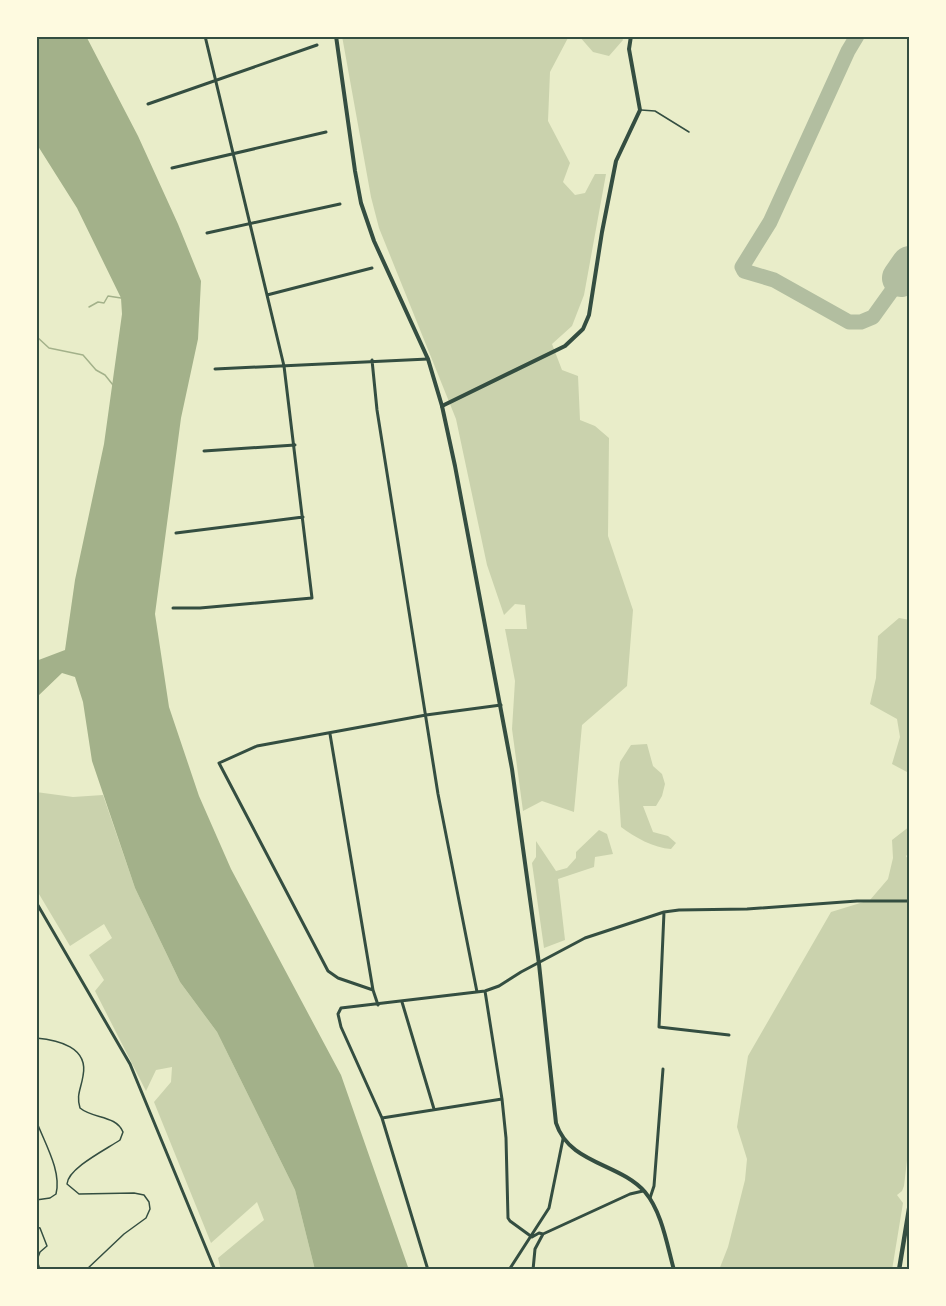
<svg xmlns="http://www.w3.org/2000/svg" width="946" height="1306" viewBox="0 0 946 1306" font-family="Manrope,sans-serif">
  <style>
    .green { fill: #cad2ad }
    .water { fill: #a3b18a }
    .lines { fill: none; stroke-linecap: round; stroke-linejoin: round }
    .stream { stroke: #a3b18a; stroke-width: 1.5 }
    .taxiway { stroke: #b2bea0; stroke-width: 15 }
    .runway { stroke: #b2bea0; stroke-width: 38 }
    .path { stroke: #344e41; stroke-width: 1.5 }
    .service { stroke: #344e41; stroke-width: 1.5 }
    .minor { stroke: #344e41; stroke-width: 3 }
    .tertiary { stroke: #344e41; stroke-width: 4 }
    .secondary { stroke: #344e41; stroke-width: 4 }
    .primary { stroke: #344e41; stroke-width: 4.5 }
    .neatline { fill: none; stroke: #344e41; stroke-width: 2 }
  </style>
  <rect width="100%" height="100%" fill="#e9edc9"/>
  <!-- green -->
  <path class="green" d="M342 36H569L550 72 548 121 570 163 563 182 575 195 585 193 595 174H606L584 295 572 326 552 344 562 370 578 376 580 420 595 426 609 438 608 536 633 610 627 686 582 725 574 812 542 801 523 811 512 729 515 681 505 629H527L525 605 515 604 504 615 487 565 456 419 379 228 371 197Z
    M579 36H621L623 40 609 56 593 52Z
    M899 618 910 620V772H907L892 764 900 737 897 719 870 704 876 678 878 636Z
    M647 744 653 766 662 774 665 784 662 796 656 806H643L653 832 668 836 676 843 671 849C654 848 634 837 621 827L618 781 620 762 631 745Z
    M36 792 73 797 103 795 135 888 180 982 217 1032 295 1190 315 1270H221L218 1258 264 1220 257 1202 211 1243 154 1102 171 1082 172 1067 156 1070 146 1091 95 991 104 980 89 955 112 938 104 924 70 946 36 889Z
    M910 826V852L906 856 910 863V1135L904 1186 902 1191 897 1195 903 1203 892 1270H719L728 1247 745 1180 747 1159 737 1127 748 1056 831 912 870 900 888 879 893 858 892 840Z
    M599 830 607 834 613 854 595 857 594 867 558 879 565 940 544 948 532 863 536 857V841L556 871 567 868 576 858V852Z"/>
  <!-- water -->
  <path class="water" d="M36 36H86L138 136 178 224 201 281 198 339 181 418 155 614 169 707 199 796 231 869 341 1075 409 1270H315L295 1190 217 1032 180 982 135 888 92 761 83 702 75 677 62 673 37 697 36 696V661L65 650 75 580 104 444 122 314 121 298 77 208 36 143Z"/>
  <g class="lines">
    <!-- stream -->
    <path class="stream" d="M89 307 98 302 104 303 108 296 121 298
      M36 336 49 348 83 355 96 370 105 375 113 385"/>
    <!-- taxiway -->
    <path class="taxiway" d="M857 36 848 51 770 222 742 267 744 271 774 280 849 322H861L873 317 901 278"/>
    <!-- runway -->
    <path class="runway" d="M901 278 910 265"/>
    <!-- path -->
    <path class="path" d="M36 1038C58 1040 89 1047 83 1076 81 1089 76 1095 80 1108 93 1119 116 1115 123 1132L120 1140C107 1149 68 1168 67 1184L79 1194 134 1193 144 1195 149 1202 150 1209 146 1218 124 1234 86 1270
      M36 1120C44 1142 62 1171 56 1194L50 1198 36 1200
      M36 1227 40 1228 47 1246 40 1252 37 1260 40 1270"/>
    <!-- service -->
    <path class="service" d="M641 110 655 111 689 132"/>
    <!-- minor -->
    <path class="minor" d="M148 104 317 45
      M172 168 326 132
      M207 233 340 204
      M267 295 372 268
      M372 360 377 410 438 794 477 992
      M215 369 428 359
      M204 451 295 445
      M176 533 303 517
      M173 608H200L312 598 284 366 205 36
      M330 734 373 990 378 1005
      M36 902 130 1064 215 1270
      M664 912 659 1027 729 1035
      M373 990 338 978 328 971 219 763 257 746 426 715 501 705
      M485 991 502 1099
      M402 1002 434 1109
      M382 1118 428 1270
      M650 1198 654 1186 663 1069
      M543 1234 630 1194 643 1191
      M509 1270 549 1208 563 1139
      M533 1270 535 1249 543 1234 539 1233 532 1237 510 1221 508 1218 506 1138 502 1099 382 1118 341 1027 338 1014 341 1008 485 991 499 986 521 972 585 938 664 912 679 910 747 909 857 901H910"/>
    <!-- tertiary -->
    <path class="tertiary" d="M442 406 565 346 583 329 589 315 602 232 616 161 640 110 629 49 631 36"/>
    <!-- secondary -->
    <path class="secondary" d="M336 36 355 171 361 203 374 241 428 359 442 406 455 466 512 769 539 964 556 1123C569 1164 620 1163 645 1192 662 1212 667 1245 674 1270"/>
    <!-- primary -->
    <path class="primary" d="M899 1270 910 1203"/>
  </g>
  <!-- border -->
  <rect width="946" height="1306" fill="none" stroke="#fefae0" stroke-width="75"/>
  <rect x="38" y="38" width="870" height="1230" class="neatline"/>
</svg>
